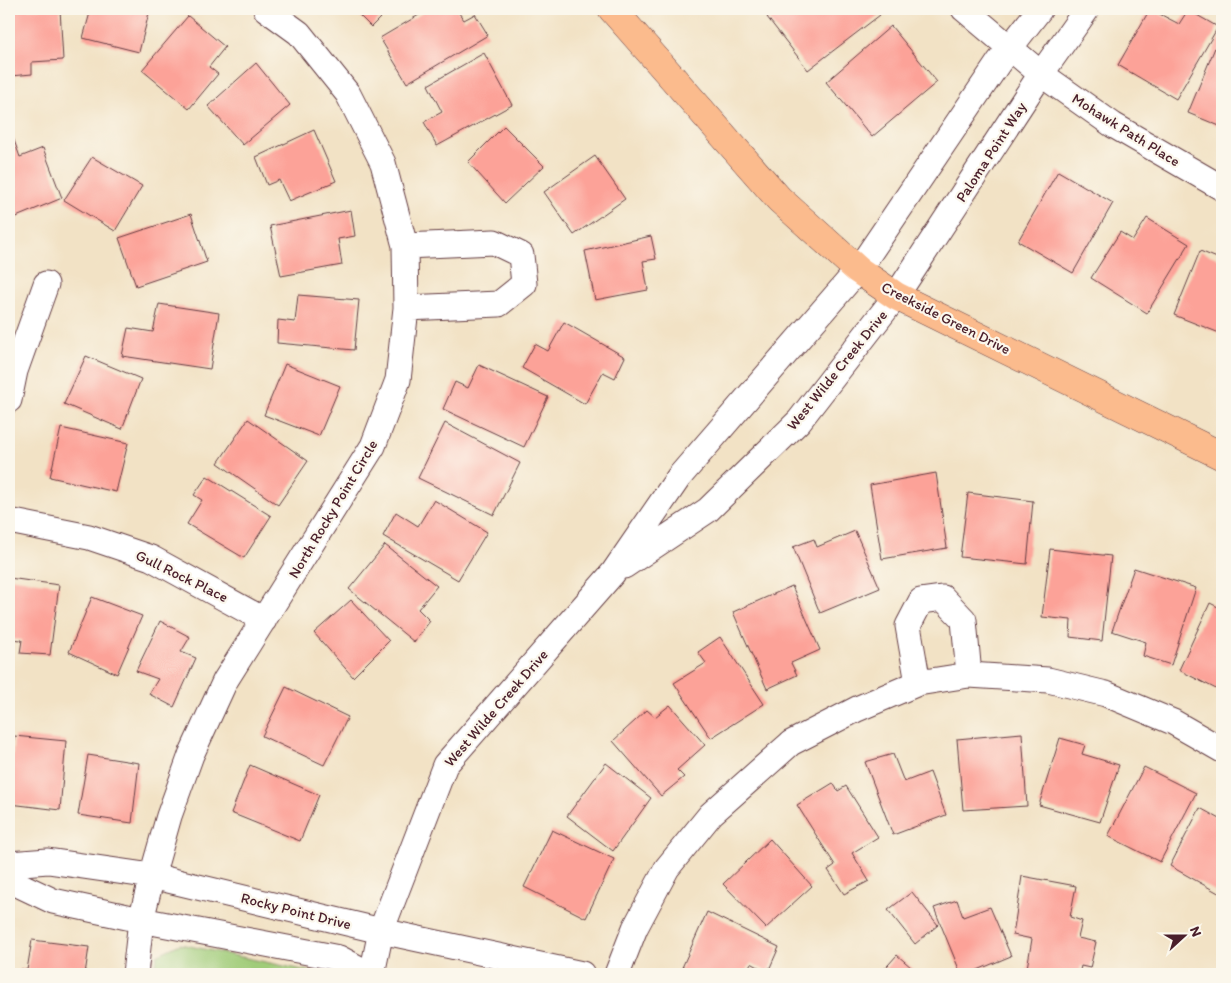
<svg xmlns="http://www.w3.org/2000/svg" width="1231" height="983" viewBox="0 0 1231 983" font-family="Itim,sans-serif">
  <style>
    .green { fill: #a0cc79; stroke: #757652 }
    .building { fill: #fca298 }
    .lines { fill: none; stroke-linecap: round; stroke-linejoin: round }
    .minor-casing { stroke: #633c42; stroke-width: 27 }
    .major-casing { stroke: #633c42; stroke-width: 29 }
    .minor { stroke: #fff; stroke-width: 25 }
    .major { stroke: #fbbb8d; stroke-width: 28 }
    .labels { text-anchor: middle; stroke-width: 4.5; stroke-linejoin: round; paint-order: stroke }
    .street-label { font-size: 15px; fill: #4a1f2b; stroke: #fbf7ec }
  </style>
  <rect width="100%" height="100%" fill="#fbf7ec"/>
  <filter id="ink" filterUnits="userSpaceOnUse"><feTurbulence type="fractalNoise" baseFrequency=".02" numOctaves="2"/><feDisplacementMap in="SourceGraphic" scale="10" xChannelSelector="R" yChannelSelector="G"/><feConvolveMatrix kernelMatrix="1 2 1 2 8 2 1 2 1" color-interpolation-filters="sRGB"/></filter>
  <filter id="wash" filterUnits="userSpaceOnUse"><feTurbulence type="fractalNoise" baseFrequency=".0096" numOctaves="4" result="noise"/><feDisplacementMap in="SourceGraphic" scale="20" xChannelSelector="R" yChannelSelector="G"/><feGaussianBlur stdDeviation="1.12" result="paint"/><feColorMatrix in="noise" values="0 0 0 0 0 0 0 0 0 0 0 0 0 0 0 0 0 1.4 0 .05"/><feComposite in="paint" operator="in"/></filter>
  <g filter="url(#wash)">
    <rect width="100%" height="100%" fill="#f2e2c5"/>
    <!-- green -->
    <path class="green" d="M180 944 322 974H155L157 955Z"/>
    <g id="blocks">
      <!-- building -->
      <path class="building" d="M9 9H60L63 60 32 62V74L11 76Z
        M91 9H150L139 52 83 38Z
        M353 9H389L371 27Z
        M429 9H456L464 20 475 14 488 35 407 83 380 38Z
        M777 9H876L880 15 808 70 767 17Z
        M1150 9 1179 24 1188 10 1218 27 1176 99 1118 65Z
        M188 16 225 47 209 67 218 74 189 109 142 70Z
        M891 26 937 82 872 137 826 82Z
        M1219 38 1222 40V127L1188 113Z
        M484 53 512 105 437 146 424 122 442 112 428 85Z
        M256 63 290 105 243 145 208 106Z
        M504 126 544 166 505 203 468 162Z
        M314 130 336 181 289 201 279 180 267 185 256 157Z
        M11 132 20 157 43 148 62 198 9 220V133Z
        M595 156 625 199 574 235 544 192Z
        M92 157 142 186 115 231 64 200Z
        M1058 171 1113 203 1073 273 1018 241Z
        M351 210 355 236 338 239 342 265 281 276 270 226Z
        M191 214 207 262 136 286 119 238Z
        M1147 218 1189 244 1147 313 1091 278 1120 232 1133 240Z
        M651 236 656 259 643 261 648 290 595 300 585 251Z
        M1200 251 1222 260V334L1174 315Z
        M298 295 359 300 354 350 277 343 278 320 295 322Z
        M159 304 219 313 210 369 122 356 128 328 153 332Z
        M564 322 625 357 615 378 603 372 585 404 522 368 535 344 548 351Z
        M86 356 141 379 122 429 64 404Z
        M285 364 340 386 319 436 264 415Z
        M479 365 548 397 524 447 443 409 455 382 468 388Z
        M248 419 308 461 278 505 218 463Z
        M445 423 520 463 494 515 418 478Z
        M61 428 128 443 116 492 50 477Z
        M936 473 947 548 882 559 870 485Z
        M207 476 271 516 244 558 187 524 202 500 194 495Z
        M968 493 1033 501 1027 564 960 557Z
        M434 500 487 532 458 580 383 536 396 512 418 526Z
        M855 531 880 588 820 613 793 547 814 539 817 547Z
        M385 545 437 586 418 609 430 621 414 642 349 589Z
        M1050 549 1111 556 1102 641 1070 637 1071 620 1042 617Z
        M1134 568 1196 588 1171 665 1143 656 1146 642 1112 631Z
        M9 578 59 585 50 655 20 653 22 640 9 639Z
        M792 586 820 650 791 663 797 675 767 689 733 612Z
        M92 597 142 616 117 674 69 652Z
        M351 600 389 641 353 677 314 633Z
        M1210 603 1222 609V692L1179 670Z
        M160 621 190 637 181 652 196 658 174 707 149 694 158 679 136 671Z
        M720 637 764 704 711 738 674 683 706 663 698 652Z
        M286 687 348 717 324 765 262 736Z
        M670 705 705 745 677 770 684 777 661 796 613 741 647 710 655 717Z
        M1022 733 1027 806 963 810 957 739Z
        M14 736 66 741 60 810 10 804Z
        M1060 738 1085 745 1082 754 1119 765 1100 822 1039 805Z
        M893 754 904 782 930 772 946 815 893 835 865 762Z
        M88 755 139 763 132 823 78 815Z
        M606 763 651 798 613 851 567 816Z
        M250 765 319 795 300 841 231 813Z
        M1144 767 1196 793 1160 862 1108 836Z
        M833 783 838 791 846 786 878 837 852 853 869 881 844 894 828 870 835 865 797 805Z
        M1200 808 1222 820V895L1170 866Z
        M552 830 614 859 586 918 524 887Z
        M770 839 812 886 766 928 723 884Z
        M1022 876 1076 886 1070 917 1082 921 1078 938 1096 942 1090 968 1081 966 1079 974H1026L1032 939 1013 935Z
        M912 892 938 925 915 944 888 910Z
        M957 900 963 917 990 907 1011 956 968 974H961L934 908Z
        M707 912 779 947 768 972 751 963 745 974H685L680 972Z
        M32 940 89 947 85 974H20L21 969 27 970Z
        M897 955 919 974H880Z"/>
    </g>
  </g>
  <g filter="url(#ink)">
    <use href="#blocks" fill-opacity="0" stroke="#633c42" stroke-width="1"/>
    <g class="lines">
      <!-- minor casing -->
      <g class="minor-casing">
        <path id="minor" d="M964 9 1041 74 1113 125 1222 188
          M405 246 494 242 521 255 524 284 499 304 406 308
          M9 400 15 371 46 284
          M9 521 89 537 151 558 264 620
          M624 566 708 510 799 421 896 296 1041 74 1087 9
          M918 683 908 626 921 601 943 598 964 620 969 675
          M9 864 48 861 152 876 381 931 582 974
          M9 880 53 901 141 920 339 958 369 974
          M135 974 141 920 152 876 169 816 191 755 225 681 373 446 398 380 406 308 405 246 383 163 348 94 299 33 266 9
          M372 974 381 931 445 765 613 573 679 477 858 270 999 62 1040 9
          M617 974 635 928 667 868 711 814 791 743 857 709 918 683 969 675 1048 680 1106 694 1173 722 1222 750"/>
      </g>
      <!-- major casing -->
      <g class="major-casing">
        <path id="major" d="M612 9 779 199 858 270 896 296 1222 456"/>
      </g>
      <!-- minor -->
      <use href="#minor" class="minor"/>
      <!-- major -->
      <use href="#major" class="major"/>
    </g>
  </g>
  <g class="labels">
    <!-- street labels -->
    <g class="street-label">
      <text transform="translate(1126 130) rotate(32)" y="5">Mohawk Path Place</text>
      <text transform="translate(991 152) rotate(-57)" y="5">Paloma Point Way</text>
      <text transform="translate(946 318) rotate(27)" y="5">Creekside Green Drive</text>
      <text transform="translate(837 370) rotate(-51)" y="5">West Wilde Creek Drive</text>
      <text transform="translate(333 509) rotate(-59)" y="5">North Rocky Point Circle</text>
      <text transform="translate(182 576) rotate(26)" y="5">Gull Rock Place</text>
      <text transform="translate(496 708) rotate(-49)" y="5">West Wilde Creek Drive</text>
      <text transform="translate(296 911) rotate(14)" y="5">Rocky Point Drive</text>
    </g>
  </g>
  <!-- margin -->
  <rect width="1231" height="983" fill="none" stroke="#fbf7ec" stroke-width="30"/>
  <!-- north arrow -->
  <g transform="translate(1184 936) rotate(69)" stroke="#fbf7ec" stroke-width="4" paint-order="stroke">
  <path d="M0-4L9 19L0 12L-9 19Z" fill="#4a1f2b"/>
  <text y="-8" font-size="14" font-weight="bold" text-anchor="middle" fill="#4a1f2b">N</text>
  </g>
</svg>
